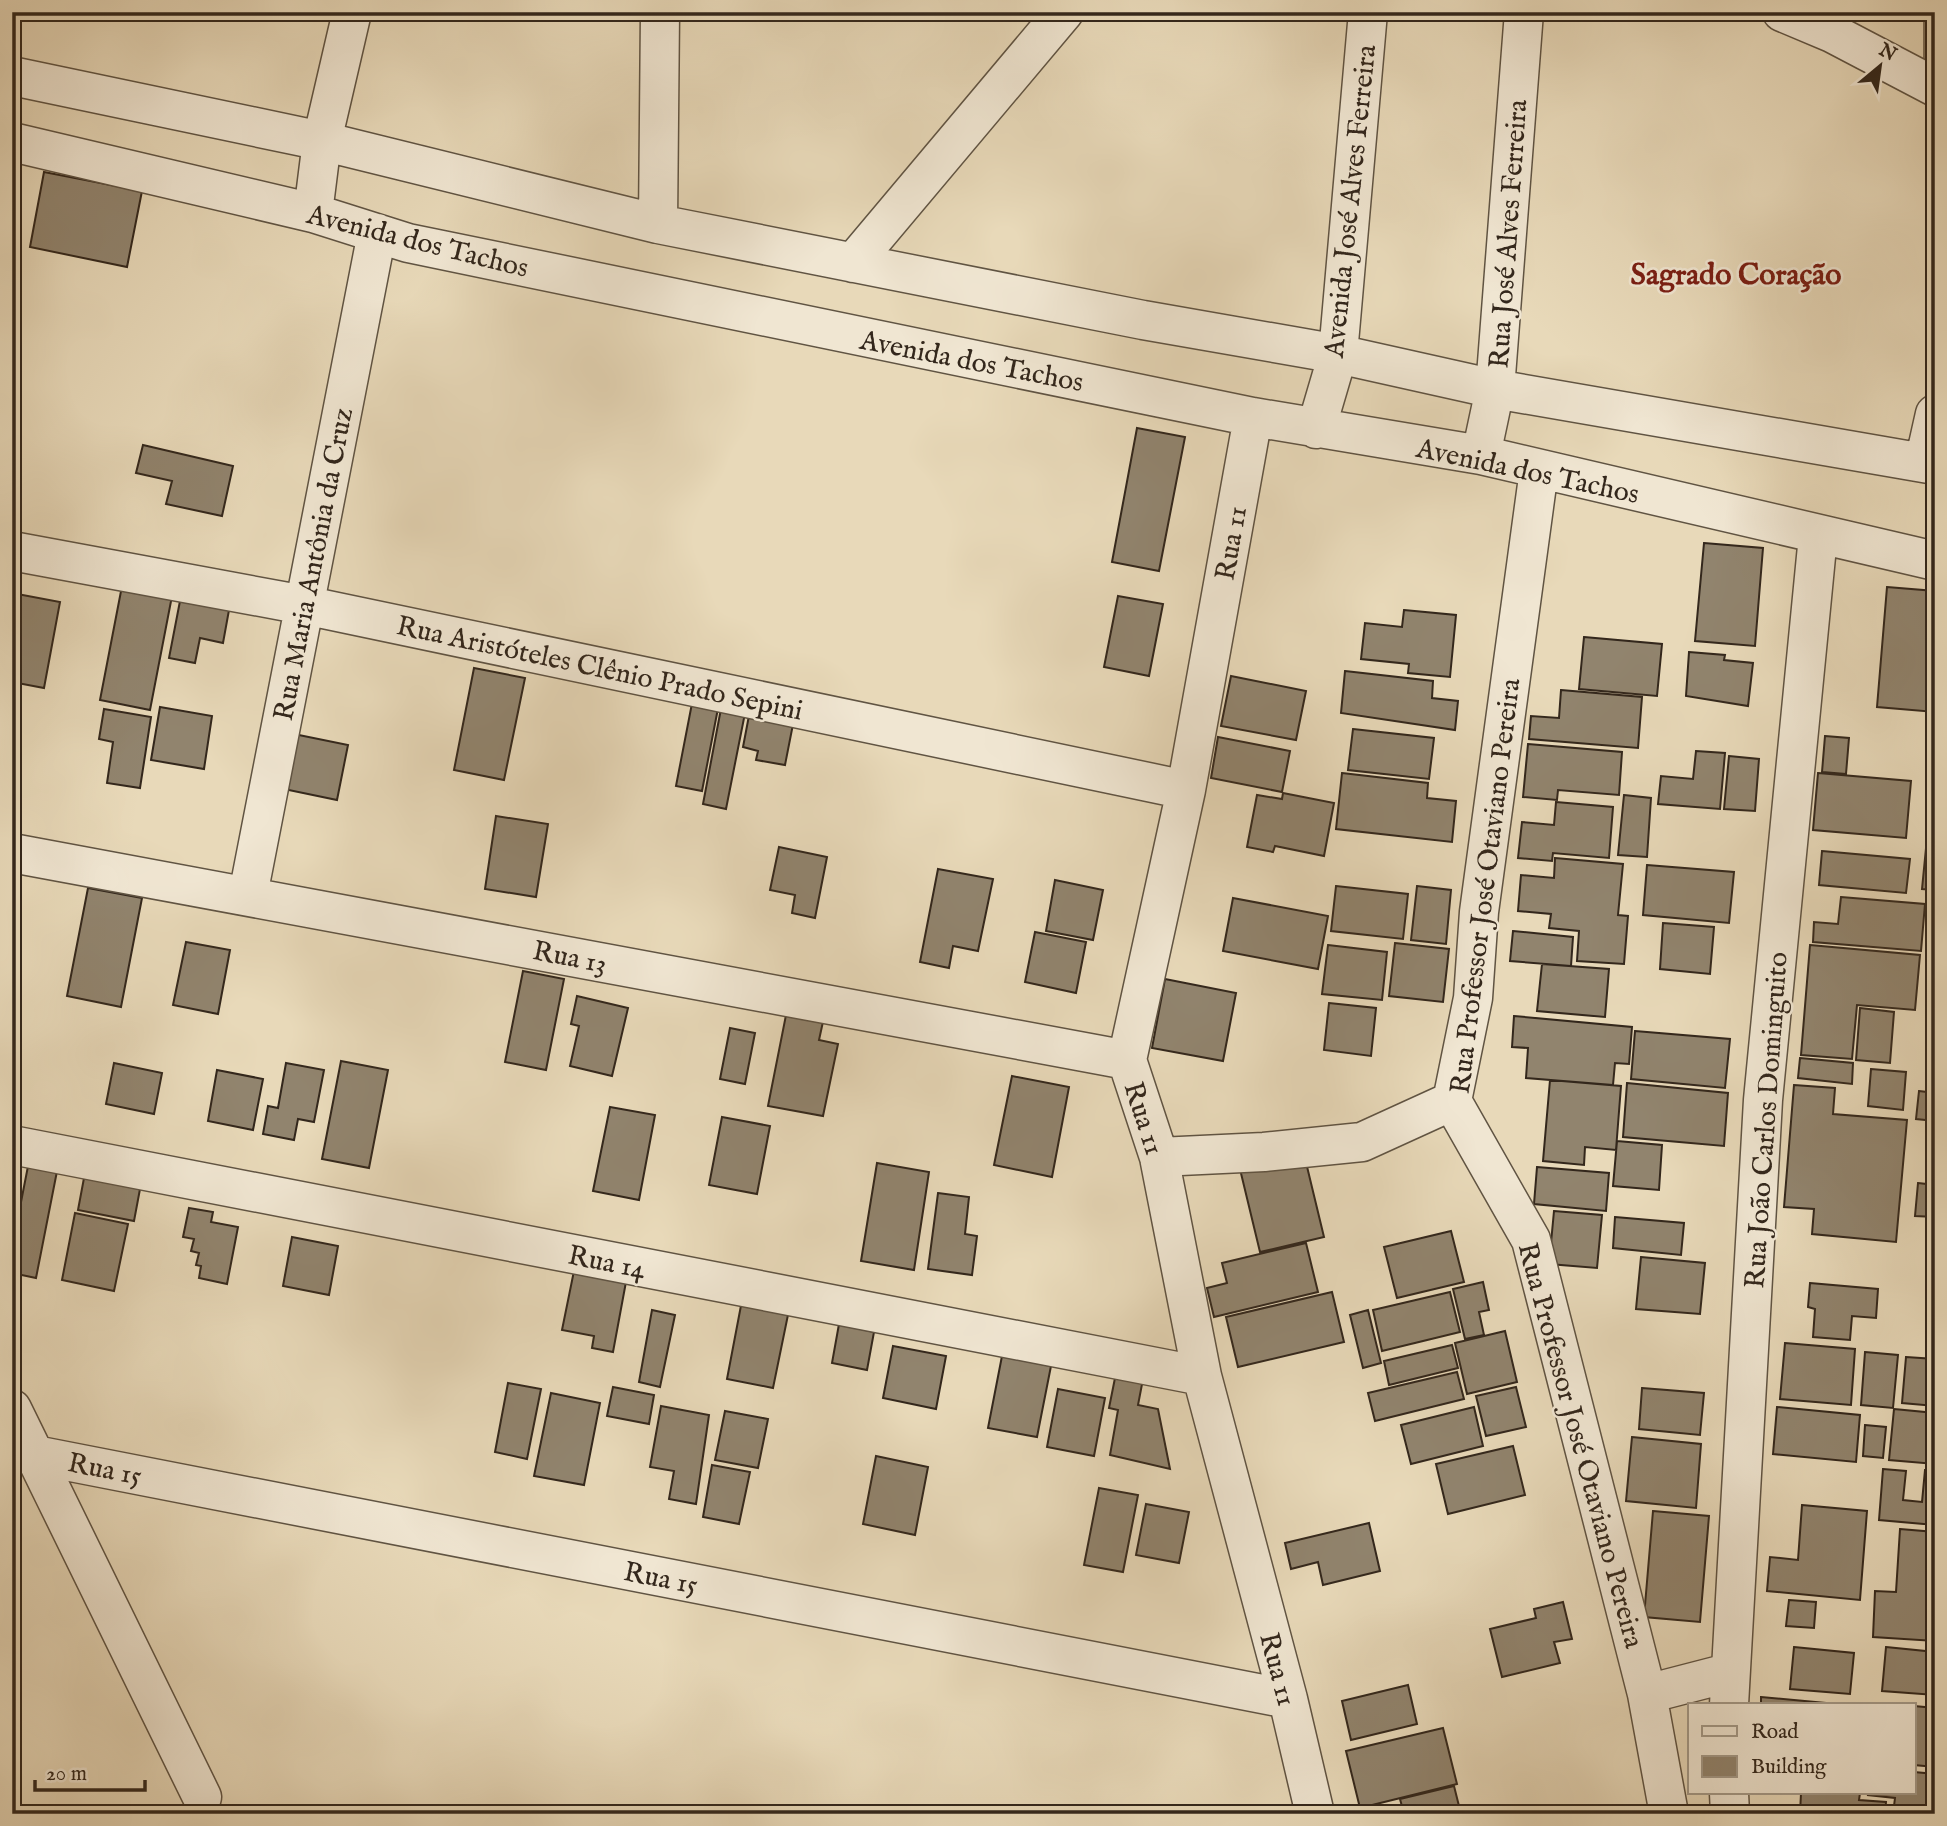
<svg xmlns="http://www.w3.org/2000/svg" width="1947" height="1826" viewBox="0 0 1947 1826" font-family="'IM FELL English',serif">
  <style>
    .forest { fill: url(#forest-firs); stroke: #7e715d; stroke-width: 2 }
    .building { fill: #91846e; stroke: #33271c; stroke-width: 2 }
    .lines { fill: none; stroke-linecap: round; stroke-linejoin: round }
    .minor-casing { stroke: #605443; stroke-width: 41 }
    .minor { stroke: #f0e6d2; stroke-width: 38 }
    .labels { text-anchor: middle; stroke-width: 5; stroke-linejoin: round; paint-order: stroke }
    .street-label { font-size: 28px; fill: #33271c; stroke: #f0e6d2 }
    .neighbourhood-label { font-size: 30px; font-weight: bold; fill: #7a1f14; stroke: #f0e6d2 }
  </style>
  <defs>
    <pattern id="forest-firs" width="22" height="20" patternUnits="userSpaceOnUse" patternTransform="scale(1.75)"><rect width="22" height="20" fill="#c9bb9e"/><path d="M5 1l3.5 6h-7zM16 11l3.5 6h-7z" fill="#a49880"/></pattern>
  </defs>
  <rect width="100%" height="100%" fill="#e8d9b9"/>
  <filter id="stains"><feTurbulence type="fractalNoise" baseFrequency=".00286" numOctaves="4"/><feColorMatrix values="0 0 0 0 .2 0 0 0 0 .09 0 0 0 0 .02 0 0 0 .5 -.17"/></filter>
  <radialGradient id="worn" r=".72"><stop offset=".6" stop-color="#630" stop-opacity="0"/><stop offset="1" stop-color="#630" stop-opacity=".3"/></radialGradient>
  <!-- forest -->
  <path class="forest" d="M1924 12H1935V69L1924 64Z"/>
  <!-- building -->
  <path class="building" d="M44 172 142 191 127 267 30 247Z
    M1137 428 1185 437 1159 571 1112 562Z
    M143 445 233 466 222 516 166 504 172 481 136 473Z
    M1704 543 1763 548 1755 646 1695 641Z
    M122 586 172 596 150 710 100 700Z
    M1887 587 1935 591V712L1877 707Z
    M12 593 60 602 44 688 12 682Z
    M1118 596 1163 604 1149 676 1104 667Z
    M180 601 229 610 223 643 200 638 195 663 169 658Z
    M1404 610 1456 615 1450 677 1408 673 1409 664 1361 659 1365 623 1402 627Z
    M1584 637 1662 644 1657 696 1579 689Z
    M1689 652 1725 655 1724 660 1753 663 1748 706 1686 696Z
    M474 668 525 678 504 780 454 770Z
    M1345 671 1433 681 1432 698 1458 701 1455 730 1341 713Z
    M1231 676 1306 691 1296 740 1221 726Z
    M1561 690 1642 697 1638 748 1529 739 1531 716 1559 718Z
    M694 693 720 698 702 791 676 786Z
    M723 698 747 703 726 809 703 804Z
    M751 705 795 714 785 765 756 760 758 751 743 747Z
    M160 707 212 716 204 769 151 760Z
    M104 709 151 717 140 788 107 783 113 742 99 739Z
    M1353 729 1434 738 1429 779 1348 770Z
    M289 733 348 745 337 800 279 788Z
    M1825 736 1849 738 1846 774 1822 772Z
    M1218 737 1290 751 1282 792 1211 778Z
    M1528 744 1622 752 1619 795 1558 790 1557 800 1523 797Z
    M1696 751 1725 753 1720 809 1658 804 1661 776 1693 779Z
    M1729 756 1759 759 1755 811 1724 809Z
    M1342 773 1428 783 1427 798 1456 801 1452 842 1336 829Z
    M1818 773 1911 781 1906 838 1813 830Z
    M1283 793 1334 803 1324 856 1275 846 1273 852 1247 847 1257 795 1282 799Z
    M1624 795 1651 798 1647 857 1618 855Z
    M1556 802 1613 807 1609 858 1553 853 1552 861 1518 858 1522 822 1554 825Z
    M496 816 548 824 536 897 485 889Z
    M779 847 827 857 815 918 792 913 795 895 770 890Z
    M1926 848 1935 849V890L1922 889Z
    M1822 851 1910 859 1906 893 1819 885Z
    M1555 858 1623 864 1618 915 1628 916 1624 964 1577 961 1579 931 1549 928 1551 914 1518 911 1521 875 1554 878Z
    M1647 865 1734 872 1729 923 1643 915Z
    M938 869 993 879 978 951 953 946 949 968 920 962Z
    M1055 880 1103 890 1093 940 1046 931Z
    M1336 886 1408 894 1403 939 1331 931Z
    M1417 886 1451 890 1446 944 1411 940Z
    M88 888 142 898 121 1007 67 996Z
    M1841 897 1925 904 1921 951 1813 942 1814 922 1838 924Z
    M1233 898 1328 916 1318 969 1223 951Z
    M1663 923 1714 927 1710 974 1660 969Z
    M1931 928 1935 929V963L1928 962Z
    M1513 931 1573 937 1571 966 1510 961Z
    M1035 932 1086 942 1076 993 1025 982Z
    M186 942 230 950 218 1014 173 1005Z
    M1395 943 1449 949 1443 1002 1389 996Z
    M1328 945 1387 952 1382 1000 1322 994Z
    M1810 945 1920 955 1915 1010 1857 1005 1852 1059 1801 1055Z
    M1542 964 1609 969 1605 1017 1537 1011Z
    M523 971 564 979 546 1070 505 1062Z
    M1165 979 1236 993 1223 1061 1152 1048Z
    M577 996 628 1008 612 1076 570 1066 579 1026 571 1024Z
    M1329 1003 1376 1008 1371 1056 1324 1050Z
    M1860 1008 1894 1012 1890 1063 1856 1060Z
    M787 1010 824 1017 819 1040 838 1044 823 1116 768 1106Z
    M1514 1016 1632 1027 1629 1064 1615 1063 1613 1085 1526 1078 1528 1048 1512 1047Z
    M730 1028 755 1033 745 1084 720 1079Z
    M1635 1031 1730 1039 1725 1088 1631 1079Z
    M1800 1058 1853 1063 1852 1084 1798 1078Z
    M341 1061 388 1070 369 1168 322 1159Z
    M114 1063 162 1073 154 1114 106 1104Z
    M286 1063 324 1070 314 1122 298 1119 294 1140 263 1134 268 1106 278 1108Z
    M1871 1069 1906 1072 1903 1110 1868 1106Z
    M217 1070 263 1079 253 1130 208 1121Z
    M1012 1076 1069 1087 1052 1177 994 1165Z
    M1550 1080 1621 1086 1616 1150 1585 1147 1584 1165 1543 1161Z
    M1627 1083 1728 1093 1724 1146 1623 1137Z
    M1794 1085 1835 1088 1833 1114 1907 1120 1896 1242 1812 1234 1814 1209 1784 1207Z
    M1919 1091 1935 1093V1121L1916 1119Z
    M610 1107 655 1115 639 1200 593 1191Z
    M722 1117 770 1126 757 1194 709 1185Z
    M1617 1141 1662 1145 1659 1190 1613 1186Z
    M1303 1150 1324 1237 1260 1252 1239 1165Z
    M30 1156 59 1161 36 1278 12 1273V1248Z
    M87 1162 143 1173 134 1221 78 1210Z
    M877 1163 929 1172 914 1270 861 1261Z
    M1537 1167 1609 1173 1606 1211 1534 1204Z
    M1918 1183 1935 1185V1217L1915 1216Z
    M938 1193 969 1197 965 1234 977 1236 972 1275 928 1269Z
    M189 1208 213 1212 211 1222 238 1227 227 1284 199 1278 201 1266 196 1265 199 1253 191 1251 194 1239 183 1237Z
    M1554 1211 1602 1215 1597 1268 1549 1264Z
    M75 1213 128 1224 114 1291 62 1280Z
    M1615 1217 1684 1223 1681 1255 1613 1248Z
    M1451 1231 1464 1282 1397 1298 1384 1247Z
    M292 1237 338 1246 329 1295 283 1286Z
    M1306 1243 1318 1292 1214 1317 1207 1288 1227 1283 1222 1263Z
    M1641 1257 1705 1263 1700 1314 1636 1309Z
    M576 1261 628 1271 613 1352 592 1348 594 1336 562 1330Z
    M1483 1282 1489 1310 1479 1312 1484 1335 1465 1339 1453 1289Z
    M1810 1283 1878 1289 1876 1318 1852 1316 1850 1340 1813 1337 1815 1309 1808 1307Z
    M1332 1292 1344 1342 1238 1367 1226 1317Z
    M1450 1292 1460 1332 1382 1351 1373 1310Z
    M743 1295 790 1305 773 1388 727 1379Z
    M652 1310 675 1315 660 1387 639 1382Z
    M1368 1310 1381 1363 1363 1368 1350 1315Z
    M839 1324 874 1332 867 1370 832 1363Z
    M1505 1331 1517 1382 1467 1394 1455 1343Z
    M1785 1343 1855 1349 1851 1405 1780 1399Z
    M1452 1345 1458 1368 1389 1385 1384 1361Z
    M893 1346 946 1356 936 1409 883 1398Z
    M1865 1352 1898 1355 1893 1408 1861 1405Z
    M1002 1356 1051 1366 1037 1437 988 1428Z
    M1906 1357 1935 1359V1406L1902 1403Z
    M1457 1372 1464 1399 1375 1421 1368 1393Z
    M1116 1373 1143 1379 1138 1405 1158 1409 1170 1469 1110 1455 1118 1410 1109 1408Z
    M508 1383 541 1389 527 1459 495 1452Z
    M613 1387 654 1395 649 1424 607 1416Z
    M1516 1387 1526 1427 1486 1436 1476 1396Z
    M1642 1388 1704 1393 1700 1435 1639 1429Z
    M1058 1389 1105 1398 1094 1456 1047 1447Z
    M551 1393 600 1403 584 1485 534 1476Z
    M661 1406 709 1415 696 1504 669 1499 674 1471 650 1467Z
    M1474 1407 1483 1446 1411 1464 1401 1425Z
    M1777 1407 1860 1415 1856 1462 1773 1454Z
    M1894 1409 1935 1413V1464L1889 1460Z
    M725 1411 768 1419 758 1468 715 1460Z
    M1865 1425 1886 1427 1883 1458 1863 1456Z
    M1632 1437 1701 1444 1696 1508 1626 1501Z
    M1513 1446 1525 1495 1448 1514 1436 1464Z
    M876 1456 928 1467 915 1535 863 1524Z
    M712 1465 750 1472 739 1524 703 1517Z
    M1883 1469 1906 1471 1903 1500 1922 1502 1925 1470H1935V1525L1879 1520Z
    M1099 1488 1138 1495 1123 1572 1084 1565Z
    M1146 1504 1189 1512 1179 1563 1136 1555Z
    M1802 1505 1867 1511 1860 1600 1767 1591 1770 1557 1798 1560Z
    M1653 1511 1709 1516 1700 1622 1644 1617Z
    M1369 1523 1380 1571 1323 1585 1318 1562 1291 1569 1285 1543Z
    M1900 1529 1935 1532V1641L1873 1637 1875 1591 1896 1592Z
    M1789 1600 1816 1602 1814 1628 1786 1626Z
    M1563 1602 1572 1639 1554 1642 1560 1663 1502 1677 1490 1629 1536 1618 1534 1609Z
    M1794 1647 1854 1653 1850 1694 1790 1689Z
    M1886 1647 1935 1652V1695L1882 1691Z
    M1408 1685 1417 1724 1351 1740 1342 1701Z
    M1761 1697 1836 1704V1705H1761Z
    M1914 1706 1935 1708V1767L1914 1765Z
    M1443 1728 1457 1784 1360 1808 1346 1751Z
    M1914 1772 1935 1774 1933 1814H1893L1895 1798 1867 1795 1914 1793Z
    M1454 1786 1461 1814H1404L1400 1799Z
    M1801 1793H1860L1859 1800 1886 1802 1885 1814H1800Z
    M1511 1806 1522 1814H1496L1499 1809Z"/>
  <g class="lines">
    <!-- minor casing -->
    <g class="minor-casing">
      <path id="minor" d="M1782 12 1832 33 1935 87
        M12 76 322 141 658 224 1143 320 1338 354 1495 389 1935 465
        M12 142 313 213 408 243 1253 417 1481 455 1935 561
        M313 213 322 141 352 12
        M658 224 660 12
        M853 263 1064 12
        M1253 417 1186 790 1127 1060 1159 1157 1202 1376 1288 1699 1315 1814
        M1316 429 1338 354 1368 12
        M1481 455 1495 389 1524 12
        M1924 463 1935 414
        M1539 470 1479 912 1473 998 1452 1101 1531 1240 1647 1694 1669 1814
        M12 551 304 605 1186 790
        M12 853 1127 1060
        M248 895 377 233
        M12 1145 1202 1376
        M1159 1157 1264 1152 1362 1142 1452 1101
        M12 1409 202 1797
        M35 1455 1288 1699
        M1647 1694 1728 1673
        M1729 1705 1763 1100 1818 536
        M1729 1793 1730 1814"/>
    </g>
    <!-- minor -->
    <use href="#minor" class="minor"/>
  </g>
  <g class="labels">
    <!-- street labels -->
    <g class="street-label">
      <text transform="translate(1349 201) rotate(-84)" y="10">Avenida José Alves Ferreira</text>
      <text transform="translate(1507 234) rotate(-86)" y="10">Rua José Alves Ferreira</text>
      <text transform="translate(418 240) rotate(14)" y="10">Avenida dos Tachos</text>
      <text transform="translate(972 360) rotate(11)" y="10">Avenida dos Tachos</text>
      <text transform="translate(1528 470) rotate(12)" y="10">Avenida dos Tachos</text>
      <text transform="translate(1230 543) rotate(-80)" y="10">Rua 11</text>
      <text transform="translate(312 564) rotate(-79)" y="10">Rua Maria Antônia da Cruz</text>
      <text transform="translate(600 667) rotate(12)" y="10">Rua Aristóteles Clênio Prado Sepini</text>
      <text transform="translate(1484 886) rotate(-83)" y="10">Rua Professor José Otaviano Pereira</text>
      <text transform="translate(570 956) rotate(11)" y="10">Rua 13</text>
      <text transform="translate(1145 1118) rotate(72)" y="10">Rua 11</text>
      <text transform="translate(1765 1120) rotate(-86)" y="10">Rua João Carlos Dominguito</text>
      <text transform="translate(607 1261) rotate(11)" y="10">Rua 14</text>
      <text transform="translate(1582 1445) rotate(75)" y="10">Rua Professor José Otaviano Pereira</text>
      <text transform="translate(105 1468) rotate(11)" y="10">Rua 15</text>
      <text transform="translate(661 1577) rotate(11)" y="10">Rua 15</text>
      <text transform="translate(1279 1669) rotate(75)" y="10">Rua 11</text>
    </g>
    <!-- neighbourhood labels -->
    <g class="neighbourhood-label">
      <text x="1736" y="284">Sagrado Coração</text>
    </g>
  </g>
  <!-- margin -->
  <rect width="1947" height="1826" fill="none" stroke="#e8d9b9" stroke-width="42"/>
  <rect x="14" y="14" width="1919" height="1798" fill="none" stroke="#33271c" stroke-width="3.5"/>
  <rect x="21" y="21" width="1905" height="1784" fill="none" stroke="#33271c" stroke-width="2"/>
  <!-- legend -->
  <rect x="1688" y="1703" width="228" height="91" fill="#f0e6d2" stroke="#a49a89" stroke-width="2"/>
  <rect x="1702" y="1726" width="35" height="10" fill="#f0e6d2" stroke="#a49a89" stroke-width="2"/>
  <text x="1751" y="1738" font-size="21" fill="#33271c">Road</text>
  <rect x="1702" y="1756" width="35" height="21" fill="#91846e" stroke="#a49a89" stroke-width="2"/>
  <text x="1751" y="1773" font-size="21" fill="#33271c">Building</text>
  <!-- north arrow -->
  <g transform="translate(1880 66) rotate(29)" stroke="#f0e6d2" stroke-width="5" paint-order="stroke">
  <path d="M0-5L12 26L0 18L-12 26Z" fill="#33271c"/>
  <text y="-10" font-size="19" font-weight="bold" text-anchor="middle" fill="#33271c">N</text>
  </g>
  <!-- scale -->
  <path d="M35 1780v10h110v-10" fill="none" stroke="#33271c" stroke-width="3.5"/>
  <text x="46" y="1780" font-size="21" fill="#33271c" stroke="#f0e6d2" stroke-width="5" paint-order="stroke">20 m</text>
  <rect width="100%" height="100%" filter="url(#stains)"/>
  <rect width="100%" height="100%" fill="url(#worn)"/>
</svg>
